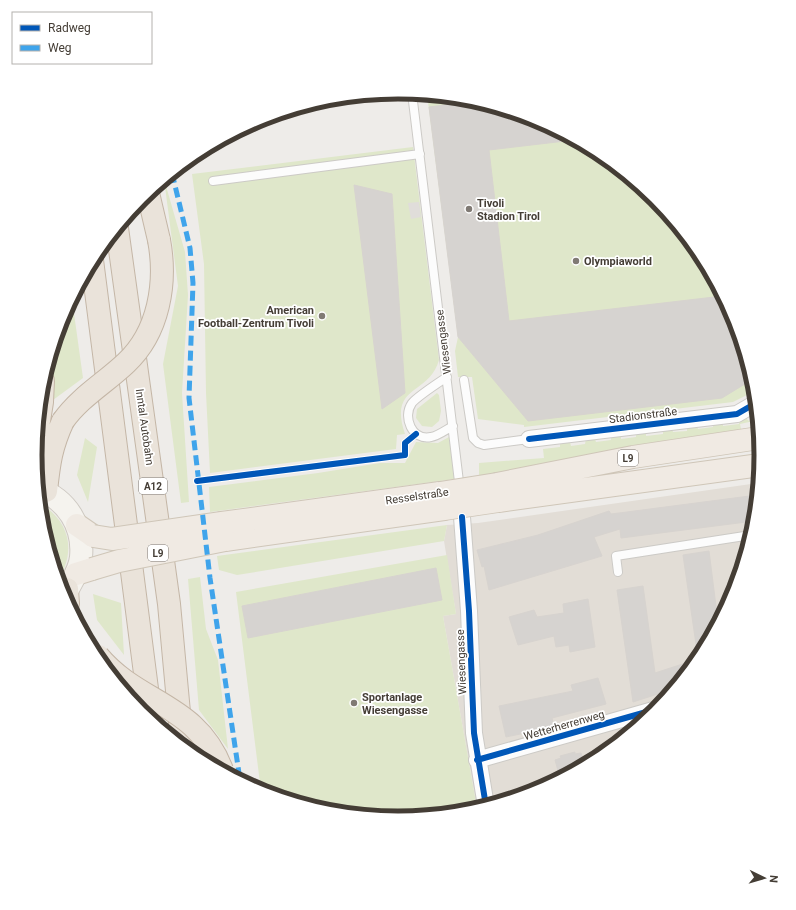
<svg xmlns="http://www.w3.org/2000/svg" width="796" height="910" viewBox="0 0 796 910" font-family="Roboto,sans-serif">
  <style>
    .residential { fill: #e2ddd6 }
    .green { fill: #dfe7ca }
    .parking { fill: #e0ddda }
    .building { fill: #d6d3d0; stroke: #d7d3cf }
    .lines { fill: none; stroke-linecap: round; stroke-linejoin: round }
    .service-casing { stroke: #cccac6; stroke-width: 10 }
    .minor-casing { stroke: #cccac6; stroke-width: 18 }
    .secondary-casing { stroke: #cec9c2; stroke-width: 24 }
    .primary-casing { stroke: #cfc6b8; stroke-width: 24 }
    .motorway-casing { stroke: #c4b6a6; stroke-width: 24 }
    .service { stroke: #fcfcfc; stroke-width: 8 }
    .minor { stroke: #fcfcfc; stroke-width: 16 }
    .secondary { stroke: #f5f3ee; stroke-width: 22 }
    .primary { stroke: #f0eae3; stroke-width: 22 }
    .motorway { stroke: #eae3da; stroke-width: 22 }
    .primary-bridge-casing { stroke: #cfc6b8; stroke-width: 24; stroke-linecap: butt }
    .motorway-bridge-casing { stroke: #c4b6a6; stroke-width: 24; stroke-linecap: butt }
    .primary-bridge { stroke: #f0eae3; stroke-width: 22 }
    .motorway-bridge { stroke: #eae3da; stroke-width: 22 }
    .quiet { stroke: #3fa4eb; stroke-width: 5; stroke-dasharray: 10 5; stroke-linecap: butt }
    .cycleway-casing { stroke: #fff; stroke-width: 8 }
    .cycleway { stroke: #0057b8; stroke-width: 6 }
    .poi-dot { fill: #807a74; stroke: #fff; stroke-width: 1.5 }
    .labels { text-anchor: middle; stroke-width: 3.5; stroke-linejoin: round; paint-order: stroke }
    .shield { fill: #fff; stroke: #7c7772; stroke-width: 1 }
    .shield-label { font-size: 10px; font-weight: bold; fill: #443d35 }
    .poi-label { font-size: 11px; font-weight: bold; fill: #443d35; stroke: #fff; text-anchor: start }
    .street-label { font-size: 11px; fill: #443d35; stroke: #fff }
    .rim { fill: none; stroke: #443d35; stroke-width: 5 }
  </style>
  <rect width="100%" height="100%" fill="#eeece9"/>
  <!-- residential -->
  <path class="residential" d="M758 483 754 526 733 594 700 657 655 712 599 757 537 790 477 808 443 616 456 614 444 541 447 525 478 523Z"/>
  <!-- green -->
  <path class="green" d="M431 95 469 99 537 120 600 153 655 198 700 254 733 316 755 391 733 402 524 427V425L478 419 472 377H458L455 351 458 337 428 102 432 101Z
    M413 147 439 360C429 396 388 384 405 434L397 435 396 449 210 473 206 393 204 264 192 174Z
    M164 179 185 252 188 295 182 393 189 502 181 503 163 364 178 286Z
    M72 299 83 378 53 400 51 354 63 316Z
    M437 393 439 395 441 411 439 421 432 427 422 426 416 418 417 409Z
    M757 417 758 420 740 424 741 429 730 435 479 478V463L544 458 543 449 560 447V442H570L571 446 585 444 586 439H595L596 442 611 440V437L621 435V439L636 437V434L646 432V436L663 434V431L672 429 673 432 687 431V427L697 426 698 429 713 427V424L723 422V426L739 424V421L746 418 749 421Z
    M449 437 455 479 210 512 209 487 318 473 380 463H405L416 442 438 443Z
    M85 438 97 447 88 502 77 475Z
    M40 503C69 521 77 550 58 580L42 526Z
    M447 525 444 541 237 575 219 570 217 556Z
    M447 555 456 614 443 616 477 808 469 811 398 818 327 811 261 791 236 592Z
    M200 577 206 629 218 660 228 749 199 710 188 579Z
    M93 594 121 603 124 655 97 620Z"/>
  <!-- parking -->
  <path class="parking" d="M419 202 421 217 411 219 408 203Z"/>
  <!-- building -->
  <path class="building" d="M474 101 537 120 574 140 489 150 509 321 723 296 733 316 753 379 722 398 528 421 458 337 429 107Z
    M354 185 392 194 405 393 382 409Z
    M757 495 754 521 621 538 620 529 594 537 602 556 489 590 484 566 482 567 477 550 538 535 609 511 611 514 619 513Z
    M709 551 718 622 698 658 683 555Z
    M436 568 442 600 248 638 242 606Z
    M643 586 655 673 698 659 673 689 633 702 617 590Z
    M588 599 595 647 570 652 569 645 556 647 554 636 518 645 509 617 534 610 537 617 564 613 563 604Z
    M598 678 606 704 552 718 554 727 506 737 499 706 573 691 571 685Z
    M575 752V754L581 753 585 765 560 778 555 760 561 758 560 756Z"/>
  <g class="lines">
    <!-- service casing -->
    <g class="service-casing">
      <path id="service" d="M412 93 460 490
        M213 181 420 154
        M447 377C438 383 418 396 412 403 402 417 412 441 431 437 438 436 447 429 453 426
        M464 380 473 438 478 443 484 445 529 439
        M618 572 616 556 751 535"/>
    </g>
    <!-- minor casing -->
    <g class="minor-casing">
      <path id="minor" d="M529 439 737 414 756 403
        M462 517 469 611 474 733 486 806
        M477 760 657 709"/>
    </g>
    <!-- secondary casing -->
    <g class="secondary-casing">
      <path id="secondary" d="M38 489C67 499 84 527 81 557 80 569 73 579 68 589"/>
    </g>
    <!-- primary casing -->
    <g class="primary-casing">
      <path id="primary" d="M497 484 633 457 759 438
        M498 501 760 465
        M222 523 440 493
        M77 525 93 536
        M225 540 444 509
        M76 574 92 569"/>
    </g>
    <!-- motorway casing -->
    <g class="motorway-casing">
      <path id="motorway" d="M148 193 159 240
        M117 228 169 604 182 745
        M92 260 151 720
        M38 427 42 402 43 381
        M46 491C49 463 51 447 63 421
        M67 589 68 604"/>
    </g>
    <!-- service -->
    <use href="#service" class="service"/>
    <!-- minor -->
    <use href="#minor" class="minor"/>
    <!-- secondary -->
    <use href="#secondary" class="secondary"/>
    <!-- primary -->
    <use href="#primary" class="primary"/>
    <!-- motorway -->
    <use href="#motorway" class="motorway"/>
    <!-- primary-bridge casing -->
    <g class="primary-bridge-casing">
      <path id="primary-bridge" d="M440 493 497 484
        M444 509 498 501
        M93 536 112 539 222 523
        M92 569 119 561 225 540"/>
    </g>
    <!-- motorway-bridge casing -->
    <g class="motorway-bridge-casing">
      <path id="motorway-bridge" d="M63 421C80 397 105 383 126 363 159 332 167 283 159 240
        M98 656C139 705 197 703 222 770"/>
    </g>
    <!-- primary-bridge -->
    <use href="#primary-bridge" class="primary-bridge"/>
    <!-- motorway-bridge -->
    <use href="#motorway-bridge" class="motorway-bridge"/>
    <!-- quiet -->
    <path class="quiet" d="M172 173 190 248 193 283 189 398 210 578 240 780"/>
    <!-- cycleway casing -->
    <g class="cycleway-casing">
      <path id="cycleway" d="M529 439 737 414 756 403
        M197 481 405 455V443L416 434
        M462 517 469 611 474 733 486 806
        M477 760 657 709"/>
    </g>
    <!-- cycleway -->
    <use href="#cycleway" class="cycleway"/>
  </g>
  <!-- markers -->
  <g class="poi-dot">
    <circle cx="469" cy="209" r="4"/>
    <circle cx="576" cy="261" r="4"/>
    <circle cx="322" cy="316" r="4"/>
    <circle cx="354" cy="703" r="4"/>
  </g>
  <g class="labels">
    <!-- shield labels -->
    <g class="shield">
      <rect x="618" y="450" width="20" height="16" rx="3"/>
      <rect x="139" y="478" width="28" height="16" rx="3"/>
      <rect x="148" y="545" width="20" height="16" rx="3"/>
    </g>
    <g class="shield-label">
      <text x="628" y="462">L9</text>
      <text x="153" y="490">A12</text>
      <text x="158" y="557">L9</text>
    </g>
    <!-- poi labels -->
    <g class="poi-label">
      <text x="477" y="207">Tivoli<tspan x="477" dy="13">Stadion Tirol</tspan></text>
      <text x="584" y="265">Olympiaworld</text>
      <text x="314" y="314" text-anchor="end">American<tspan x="314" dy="13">Football-Zentrum Tivoli</tspan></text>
      <text x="362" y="701">Sportanlage<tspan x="362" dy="13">Wiesengasse</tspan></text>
    </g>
    <!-- street labels -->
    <g class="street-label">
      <text transform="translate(443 342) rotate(-97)" y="4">Wiesengasse</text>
      <text transform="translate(643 415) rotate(-7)" y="4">Stadionstraße</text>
      <text transform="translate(145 427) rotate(82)" y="4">Inntal Autobahn</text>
      <text transform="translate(417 496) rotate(-8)" y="4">Resselstraße</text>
      <text transform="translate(461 662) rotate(-92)" y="4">Wiesengasse</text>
      <text transform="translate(564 725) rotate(-16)" y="4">Wetterherrenweg</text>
    </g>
  </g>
  <!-- crop -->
  <path d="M0 0H796V910H0ZM42 455a356 356 0 1 1 712 0a356 356 0 1 1-712 0Z" fill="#fff" fill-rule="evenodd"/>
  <path class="rim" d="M42 455a356 356 0 1 1 712 0a356 356 0 1 1-712 0Z"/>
  <!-- legend -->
  <rect x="12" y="12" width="140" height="52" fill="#ffffff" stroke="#b4b1ae"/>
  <rect x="20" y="25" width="20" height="6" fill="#0057b8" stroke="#b4b1ae"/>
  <text x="48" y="32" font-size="12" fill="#443d35">Radweg</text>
  <rect x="20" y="45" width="20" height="6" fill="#3fa4eb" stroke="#b4b1ae"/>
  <text x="48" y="52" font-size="12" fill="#443d35">Weg</text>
  <!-- north arrow -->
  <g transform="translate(764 878) rotate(95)" stroke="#ffffff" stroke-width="3" paint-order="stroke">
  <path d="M0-3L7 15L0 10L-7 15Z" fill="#443d35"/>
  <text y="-6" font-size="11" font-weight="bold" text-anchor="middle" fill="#443d35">N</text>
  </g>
</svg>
